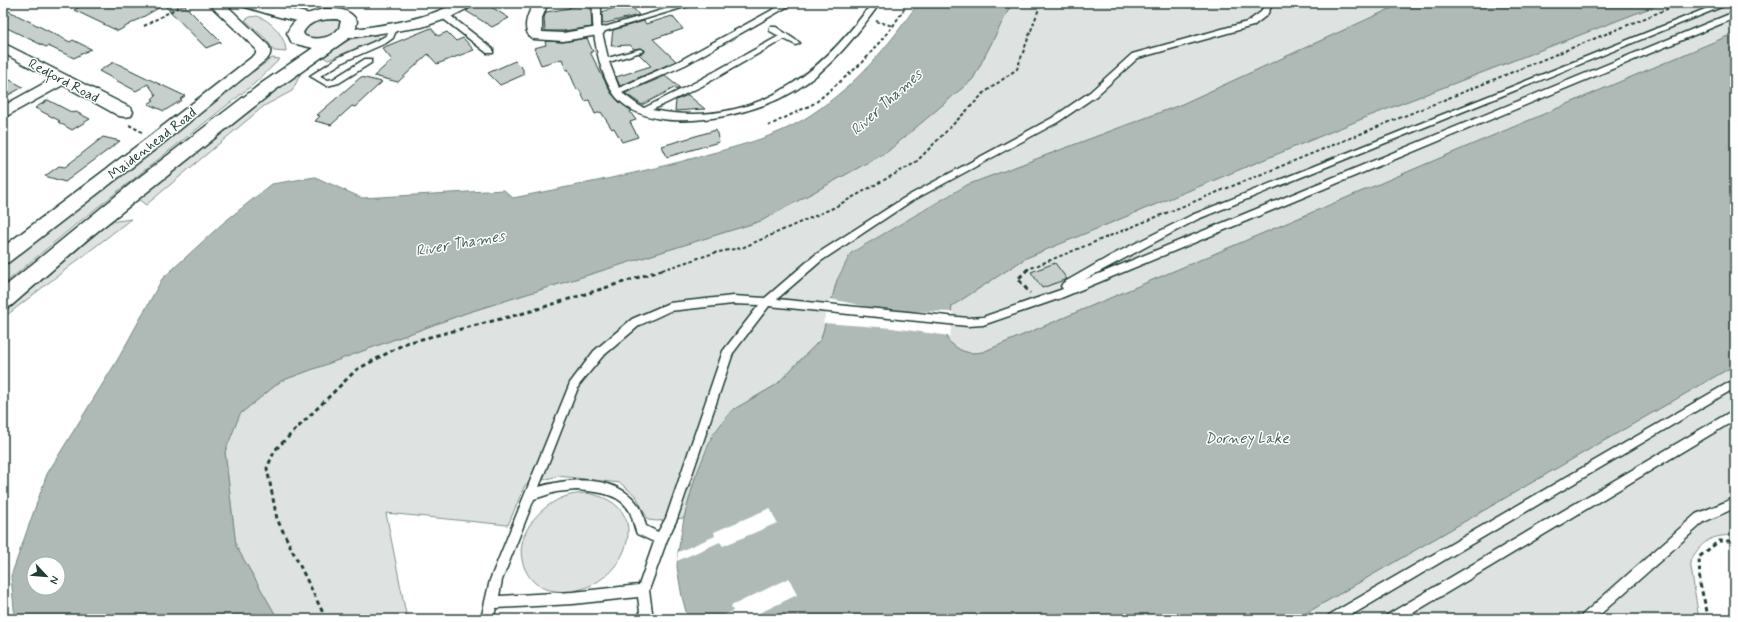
<svg xmlns="http://www.w3.org/2000/svg" width="1738" height="622" viewBox="0 0 1738 622" font-family="Mynerve,sans-serif">
  <style>
    .green { fill: #dee3e2; stroke: #7e908b }
    .water { fill: #afbab7; stroke: #758883; fill-rule: evenodd }
    .pier { fill: #fff }
    .building { fill: #c7cfcc; stroke: #1f3d34 }
    .lines { fill: none; stroke-linecap: round; stroke-linejoin: round }
    .service-casing { stroke: #1f3d34; stroke-width: 3 }
    .minor-casing { stroke: #1f3d34; stroke-width: 3 }
    .primary-casing { stroke: #1f3d34; stroke-width: 3 }
    .path-far1 { stroke: #1f3d34; stroke-width: 2; stroke-dasharray: 3.5 2.5; stroke-linecap: butt }
    .path { stroke: #1f3d34; stroke-width: 3; stroke-dasharray: 4.5 3.5; stroke-linecap: butt }
    .service { fill: #fff; fill-rule: evenodd }
    .minor { fill: #fff; fill-rule: evenodd }
    .primary { fill: #fff; fill-rule: evenodd }
    .labels { text-anchor: middle; stroke-width: 3; stroke-linejoin: round; paint-order: stroke }
    .street-label { font-size: 14px; fill: #1f3d34; stroke: #fff }
    .water-label { font-size: 15px; font-style: italic; fill: #4a625b; stroke: #fff }
  </style>
  <rect width="100%" height="100%" fill="#fff"/>
  <filter id="ink" filterUnits="userSpaceOnUse"><feTurbulence type="fractalNoise" baseFrequency=".025" numOctaves="2"/><feDisplacementMap in="SourceGraphic" scale="8" xChannelSelector="R" yChannelSelector="G"/><feConvolveMatrix kernelMatrix="1 2 1 2 8 2 1 2 1" color-interpolation-filters="sRGB"/></filter>
  <g filter="url(#ink)">
    <!-- green -->
    <path class="green" d="M1012 3H1403L1180 105 967 185 837 280 821 339 776 385 731 411 695 478 684 518 657 521 648 520 636 496 620 483 558 476 525 485 508 525 386 513 407 619H278L236 546 225 451 240 414 281 381 466 313 761 221 887 152 973 79Z
      M1663 3H1735V33L983 352C967 355 958 351 947 339L952 306 1026 258 1369 116Z
      M257 16C271 20 286 37 286 52L274 51 266 39 245 20 250 17Z
      M335 18 342 24C340 27 337 32 334 35 325 41 310 41 303 34L304 29 315 20Z
      M376 35 380 38 328 60 322 56 351 39Z
      M272 58 280 59 254 84 75 225 3 285V263L251 71 253 72Z
      M303 69 292 91 264 106 146 205 138 199 270 93Z
      M131 219 3 318V314L110 222Z
      M1735 365V535C1710 536 1704 539 1690 561L1699 619H1296Z
      M585 493C669 504 616 609 546 589 536 586 529 578 525 569 511 539 538 505 567 496 572 494 579 494 585 493Z"/>
    <!-- water -->
    <path class="water" d="M918 3H1012L973 79 887 152 761 221 466 313 281 381 240 414 225 452 236 546 278 619H15L11 576 47 474 118 359 162 279 223 223 272 184 315 177 362 198 504 190 513 198C577 185 642 173 705 155 742 145 780 136 812 114 857 84 888 47 918 3ZM34 564H58V588H34Z
      M1403 3H1663L1369 116 1026 258 952 306 947 339C958 351 967 355 983 352L1735 33V365L1296 619H688L682 597 677 567 678 552 684 518 695 478 712 436 731 411 776 385 821 339 837 280 851 253 967 185 1180 105Z"/>
    <!-- pier -->
    <path class="pier" d="M830 299 874 308 907 311 953 312 950 336 892 328 823 323Z
      M770 508 777 523 723 546 720 542 677 561 678 552 715 536 714 532Z
      M789 578 797 595 747 619H716L733 611 731 606Z"/>
    <!-- building -->
    <path class="building" d="M88 3H182L221 42 206 48 164 5 118 31 74 10Z
      M479 3H485L509 18 492 27 466 11Z
      M588 3 591 12 592 27 563 31H545L544 18 546 12 570 8 569 7Z
      M629 3 639 15 602 24V12Z
      M3 8 70 42 73 40 91 49 74 58 48 46 46 47 3 26Z
      M672 16 683 29 653 39 676 61 620 86 616 77 651 66 639 54 644 52 645 50 640 48 634 49 630 45 611 46 613 30 644 21 646 24Z
      M431 28 438 36 447 32 456 41 463 38 474 50 437 64 428 54 398 82 374 76 392 60 382 48Z
      M587 38 593 52H590L611 93 619 102 632 111 630 112 636 120 630 122 638 137 622 142 614 128 612 129 601 112 595 114 589 100 585 101 579 89 577 90 568 69 566 70 562 59 541 65 534 48 546 45 545 41 563 42Z
      M515 61 523 69V75L514 79 500 85 488 73Z
      M114 62 153 81 185 96 180 99 182 100 164 111 148 104 154 100 152 99 156 95 148 84 136 91 99 71Z
      M665 76 680 88 676 90V87L642 105 625 93Z
      M361 77 382 82 355 107 352 106 331 125 315 121 320 116 317 115Z
      M10 80 23 87 3 98V84Z
      M688 95 705 109 675 111 676 100Z
      M48 100 73 113 76 112 90 119 72 130 58 122 60 121 35 108Z
      M716 130 719 142 667 157 662 146Z
      M103 137 120 141 65 182 45 176 59 166 65 167Z
      M1055 263 1067 279 1042 288 1031 272Z"/>
    <g class="lines">
      <!-- service casing -->
      <g class="service-casing">
        <path id="service" d="M593 3H601V28L686 3H698L602 32 608 58 640 49 644 51 609 62 619 88 679 61 785 3H794L685 65 622 93 638 105 644 108 696 82 779 36 770 31V27H776L800 43 796 45 784 39 702 86 652 110C751 129 817 79 872 3H880C856 36 831 68 796 90 755 115 659 138 620 101 599 81 591 30 593 3Z
          M1265 3H1273L1267 15 1253 26 1138 58 1096 96 1058 122 910 202 821 261 777 299 968 318 983 317 1063 289 1061 286 1063 283 1112 255 1192 215 1720 3H1731L1198 219 1084 280 1732 13H1735V18L1061 298 983 325 968 326 769 306 733 353 677 519 667 540 649 590 653 619H641L638 597 573 604 496 608 493 619H481L490 580 570 383 594 351 632 319 669 303 733 296 765 298 815 255 904 198 1052 118 1090 92 1132 54 1247 22 1261 12ZM733 304 759 305 723 351 666 518 658 532 646 526C644 520 643 511 639 506 619 475 570 477 539 487L579 385 602 357 640 325 670 311ZM576 490C595 492 620 492 630 512 633 519 634 527 637 534L654 542 639 585 573 592 499 596 502 580 534 499 556 492Z
          M441 13H447L493 49V53H487L441 17Z
          M390 26H393L397 28 393 38 386 43 345 61 320 76 328 80 333 79 365 59H371V63L339 83 327 86 310 76 339 57 380 39 387 35Z
          M1735 379V388L1345 619H1327L1329 615Z
          M1735 409V420L1403 619H1385L1387 615Z
          M1735 498V508L1704 522 1595 619H1580L1582 615 1696 514Z"/>
      </g>
      <!-- minor casing -->
      <g class="minor-casing">
        <path id="minor" d="M212 3H224L268 45C271 49 271 54 268 58L162 144 9 262 3 264V247L150 136 256 54V49L213 8 211 5Z
          M240 3H262L315 15 317 18 315 21C298 25 260 11 242 6Z
          M456 3H474L472 6 449 18 422 27 341 39 336 38 334 35 336 32 341 31C382 25 419 22 456 3Z
          M534 3H548L542 18V32L563 33 598 27 603 28 605 31 603 34 598 35 563 41 533 39C520 31 528 13 534 3Z
          M3 43 131 108 133 112 131 116 125 117 119 116 63 85 3 118V106L52 79 3 53Z"/>
      </g>
      <!-- primary casing -->
      <g class="primary-casing">
        <path id="primary" d="M324 9C338 9 349 8 357 21L356 28 349 38 274 91 147 192 89 238 11 306 3 308V288L133 182 262 83 313 48 292 43 287 33C294 17 308 13 324 9ZM337 19 341 21 339 28C332 38 316 41 305 36L303 33C309 20 324 19 337 19Z"/>
      </g>
      <!-- path-far1 -->
      <path class="path-far1" d="M876 21 893 26
        M144 26 186 3
        M129 125 142 132
        M768 126 815 103 863 62 893 26 908 3
        M662 270 714 253 744 247 833 208 915 163 984 93 1017 69 1041 3
        M1026 270 1682 3"/>
      <!-- path -->
      <path class="path" d="M1028 269 1018 279 1030 293
        M326 619 277 519 267 468 275 450 356 370 406 343 528 312 665 269
        M1709 619 1700 584 1699 557 1719 541H1735"/>
      <!-- service -->
      <use href="#service" class="service"/>
      <!-- minor -->
      <use href="#minor" class="minor"/>
      <!-- primary -->
      <use href="#primary" class="primary"/>
    </g>
  </g>
  <g class="labels">
    <!-- street labels -->
    <g class="street-label">
      <text transform="translate(64 80) rotate(28)" y="5">Redford Road</text>
      <text transform="translate(152 143) rotate(-38)" y="5">Maidenhead Road</text>
    </g>
    <!-- water labels -->
    <g class="water-label">
      <text transform="translate(886 102) rotate(-42)" y="5">River Thames</text>
      <text transform="translate(460 243) rotate(-10)" y="5">River Thames</text>
      <text x="1247" y="443">Dorney Lake</text>
    </g>
  </g>
  <!-- margin -->
  <rect width="1738" height="622" fill="none" stroke="#fff" stroke-width="16"/>
  <rect x="8" y="8" width="1722" height="606" fill="none" stroke="#1f3d34" stroke-width="1.5" filter="url(#ink)"/>
  <!-- north arrow -->
  <g transform="translate(46 576) rotate(116)"><circle r="19" fill="#ffffff" stroke="#a5b1ae"/>
  <path d="M0-3L7 15L0 10L-7 15Z" fill="#1f3d34"/>
  <text y="-6" font-size="11" font-weight="bold" text-anchor="middle" fill="#1f3d34">N</text>
  </g>
</svg>
